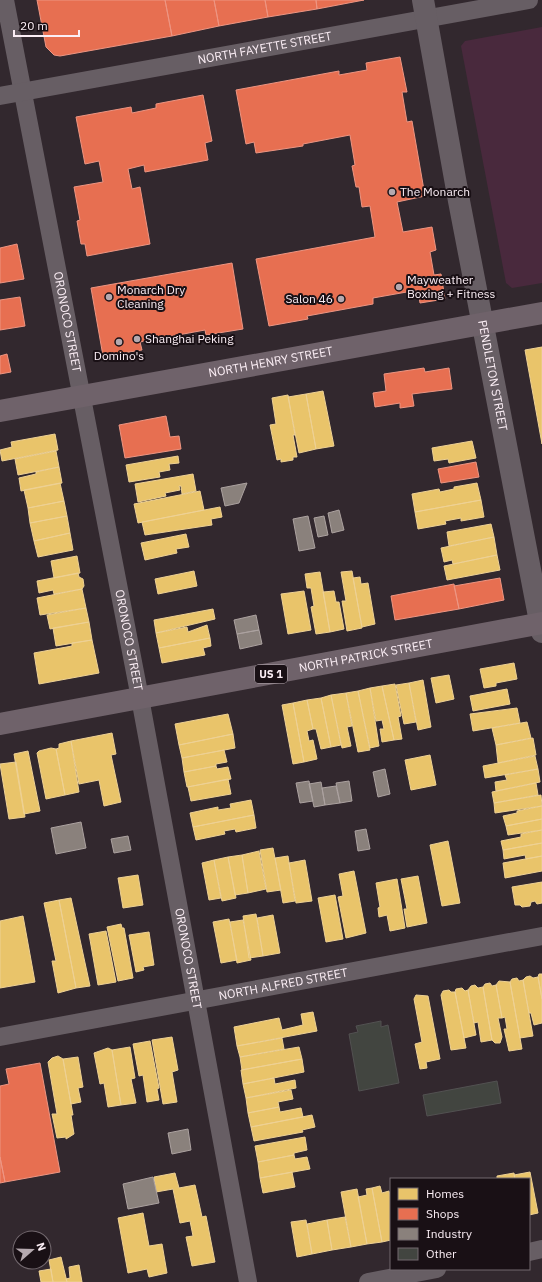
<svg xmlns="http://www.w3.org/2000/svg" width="542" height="1282" viewBox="0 0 542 1282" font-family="'IBM Plex Sans',sans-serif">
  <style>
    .green { fill: #49293d }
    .homes { fill: #e9c46a; stroke: #eed194 }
    .shops { fill: #e76f51; stroke: #ed9582 }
    .industry { fill: #8a817c; stroke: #aca2a0 }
    .building { fill: #424540; stroke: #525151 }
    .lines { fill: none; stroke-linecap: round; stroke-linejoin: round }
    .minor { stroke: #675e64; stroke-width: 18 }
    .secondary { stroke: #675e64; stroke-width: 22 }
    .trunk { stroke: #6f626a; stroke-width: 22 }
    .poi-dot { fill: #b5a9af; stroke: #191015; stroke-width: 1.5 }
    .labels { text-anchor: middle; stroke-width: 4; stroke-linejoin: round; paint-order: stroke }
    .shield { fill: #191015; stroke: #b7abb2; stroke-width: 1 }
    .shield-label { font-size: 11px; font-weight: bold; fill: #fbeef5 }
    .street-label { font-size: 12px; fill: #fbeef5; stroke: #191015 }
    .poi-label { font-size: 12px; fill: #fbeef5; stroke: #191015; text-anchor: start }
  </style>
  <rect width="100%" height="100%" fill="#32282e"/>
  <!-- green -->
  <path class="green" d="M542 27V283L512 288 506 283 461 46 465 41Z"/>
  <!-- homes -->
  <path class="homes" d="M542 347V444L525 350Z
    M323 391 334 446 316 449 306 394Z
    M306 394 316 449 299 453 288 397Z
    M288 395 295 435H293L297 457H293V460L281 462V459L277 460 270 425 276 424 272 398Z
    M55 434 58 450 2 461 0 450 12 447 11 442Z
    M472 441 476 458 449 463 448 459 434 461 432 448Z
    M56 451 59 467 18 475 15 459Z
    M178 456 179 463 169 464 170 470 159 472 160 477 129 482 126 465Z
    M59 467 62 483 21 491 19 478 36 474V472Z
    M193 474 196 491 182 494 181 486H179L180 490 165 493 166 496 138 502 135 484Z
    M60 483 64 501 28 508 24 490Z
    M477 483 481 500 415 512 412 494 439 489 440 492 454 489V487Z
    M200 491 204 510 138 523 134 504Z
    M481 500 484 517 461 521V518L445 521 446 524 418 529 415 512Z
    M64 501 67 516 30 523 28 508Z
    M220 507 222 517 211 519 212 525 145 535 142 522Z
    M67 516 70 533 34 541 30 523Z
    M491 524 494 537 449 546 447 532Z
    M70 533 73 550 38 557 34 541Z
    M186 534 189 547 176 549 177 553 145 560 141 543Z
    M494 537 497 555 453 564 452 560 444 562 441 548Z
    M497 555 500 570 447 580 444 566Z
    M77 556 80 573 54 578 51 561Z
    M194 571 197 586 158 594 155 579Z
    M352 571 362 628 347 631 342 601H346L341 572Z
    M320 572 330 632 316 634 311 607 314 606 311 588H307L305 574Z
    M78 573 79 577 83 579 84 586 82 589 54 594 53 590 39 593 37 581Z
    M360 577 361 584 368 583 375 624 362 627 353 578Z
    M82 589 86 608 40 615 37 598Z
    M304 591 311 630 288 634 281 594Z
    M334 591 336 602H339L344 629 330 632 323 592Z
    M86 608 89 622 50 629 47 615Z
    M213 609 215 619 156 633 154 620Z
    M89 622 92 640 56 646 53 628Z
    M207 625 210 638 159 648 156 633 187 627 188 632Z
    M210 638 211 646 203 648 205 655 162 663 159 648Z
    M92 640 99 673 39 684 34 653 72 646V643Z
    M514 663 517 679 496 683V686L484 688 480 669Z
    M449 675 454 699 436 703 431 678Z
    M423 680 431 727 418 730 409 683Z
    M409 683 416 722 404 724 396 685Z
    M395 684 401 716 398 717 402 739 394 740 382 686Z
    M382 686 394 740 382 742 380 729H384L382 720 376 721 370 688Z
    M370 688 379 746 370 748 358 691Z
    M507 689 510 704 473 711 470 696Z
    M358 691 370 750 358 752 346 693Z
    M346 693 352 726 347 727 351 746 342 748 331 695Z
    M331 695 341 745 331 747 321 698Z
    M321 698 331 747 321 749 316 729H313L307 700Z
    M307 700 313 729 307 731 309 741 313 740 317 759 304 762 293 703Z
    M293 703 304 762 293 764 282 705Z
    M517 708 520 723 473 731 470 714Z
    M228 714 233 734 179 745 175 724Z
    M527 722 531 738 496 745 492 728Z
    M112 733 116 754 111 755 121 802 104 806 99 780 79 784 71 741Z
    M233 734 235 748 182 758 179 745Z
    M533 738 536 755 498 763 496 745Z
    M71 741 79 792 65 795 56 749 59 748V744Z
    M51 748 56 749 65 795 46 799 37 753 39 751Z
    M224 750 227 762 216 764V766L184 772 182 758Z
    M28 751 40 811 24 814 14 754Z
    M430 755 436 785 411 790 405 760Z
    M535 756 538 769 485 778 483 766Z
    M16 762 25 817 9 819 0 764Z
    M216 766 217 769 228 767 231 779 187 787 184 772Z
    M538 769 540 782 496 791 495 782 507 780 505 775Z
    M228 779 231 794 191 801 188 787Z
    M536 783 538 795 494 803 492 792Z
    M541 795 542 806 495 813 494 803Z
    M251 800 254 815 193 827 190 813 218 807V810L231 808 230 804Z
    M542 806V819L506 826 503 816 517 813V811Z
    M254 815 256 828 236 832 235 829 224 831 225 834 196 840 193 827Z
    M542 819V830L508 835 506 826Z
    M542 830V843L503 850 501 841 521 837V834Z
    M448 841 460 903 442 906 430 845Z
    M542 843V856L526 859 525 855 504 859 503 850Z
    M273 848 281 890 267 892 260 850Z
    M259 851 266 889 248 893 242 855Z
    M242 855 248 893 235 895 228 857Z
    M288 856 295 901 283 903 275 858Z
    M542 856V871L505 878 503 863Z
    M228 857 236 898 222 901 214 860Z
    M214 860 221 898 209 900 202 863Z
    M305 860 312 901 296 903 289 863Z
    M354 871 366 933 346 938 338 897 343 896 339 874Z
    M138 875 143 905 123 908 118 878Z
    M418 876 427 923 407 927 404 909H407L401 879Z
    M397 879 405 928 390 931 387 915 379 917 378 908 380 907 376 883Z
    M542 882V903L537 904 535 901 531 902 530 906 522 907 520 905H515L512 887Z
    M335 895 343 939 326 942 318 898Z
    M71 898 90 986 76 988 59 900Z
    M59 900 76 988 58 993 52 961H56L44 903Z
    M256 914 263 956 249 958 243 916Z
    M273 915 280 953 263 956 257 918Z
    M23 916 35 982 0 988V921Z
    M229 919 237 960 221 963 213 922Z
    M243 920 251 960 237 963 230 922Z
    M121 924 122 928H124L133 978 118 981 107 927Z
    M106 931 116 982 98 985 89 934Z
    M149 932 154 965 143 967 144 970 136 972 129 935Z
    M539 974H542V999L538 977Z
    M530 976 533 978 538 977 542 999V1023L534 1025 531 1013H529L523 980 526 977Z
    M517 978 519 981 523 980 533 1036 520 1038 510 982 512 979Z
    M499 981 510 982 522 1049 509 1051 504 1029H507L505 1017 502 1018 496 985Z
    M490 983 492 986 496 985 502 1018H498L502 1037 500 1043H495L492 1040 483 987 485 984Z
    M475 985 478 988 483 987 492 1040 481 1042 478 1022 474 1023 468 990 471 986Z
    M462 988 465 991 468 990 476 1035 464 1038 455 992 456 989Z
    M449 990 451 992H455L466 1048 451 1050 441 995 443 991Z
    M416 995 428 996 440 1059 426 1062 427 1068 420 1069 415 1044 422 1042 414 999Z
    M313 1012 317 1031 237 1046 234 1027 279 1018 282 1030 303 1025 301 1014Z
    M172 1037 178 1070 172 1072 177 1102 163 1104 152 1040Z
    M282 1038 284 1049 240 1057 237 1046Z
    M150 1041 159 1088 157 1089 159 1100 147 1102 143 1075 139 1076 133 1044Z
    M130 1047 135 1078 131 1079 136 1103 121 1105 112 1050Z
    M299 1047 302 1059 242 1070 240 1057Z
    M108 1048 112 1050 121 1105 108 1107 104 1083 100 1084 94 1053Z
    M58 1056 63 1059 73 1115H71L74 1134 66 1139V1137L57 1138 52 1114H57L48 1062 52 1058Z
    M78 1057 83 1087 78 1088 81 1102 71 1104 63 1059Z
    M302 1059 304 1072 243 1084 241 1070Z
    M274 1078 275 1084 295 1080 296 1088 246 1098 243 1084Z
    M291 1090 293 1099 278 1102 279 1107 248 1113 246 1098Z
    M279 1107 280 1112 301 1108 303 1117 251 1127 248 1113Z
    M312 1115 315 1127 302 1130 303 1132 254 1141 251 1127Z
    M305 1137 307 1150 294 1153V1155L258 1162 255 1146Z
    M294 1155 295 1159 307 1157 310 1169 260 1178 258 1162Z
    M292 1172 295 1187 263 1193 260 1178Z
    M530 1172 538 1213 529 1215V1179H515L514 1175Z
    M175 1173 179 1188 195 1185 202 1217 206 1216 215 1262 192 1266 186 1237 193 1236 190 1221 180 1223 173 1189 156 1192 154 1177Z
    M514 1173 515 1179H497V1176Z
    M380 1186 382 1193 389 1191 391 1199V1240L382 1242 372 1188Z
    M372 1188 382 1242 367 1244 358 1197 367 1195 366 1189Z
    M357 1189 367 1244 351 1247 341 1192Z
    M143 1213 149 1246 162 1244 167 1273 149 1277 147 1269 128 1273 118 1218Z
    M345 1217 351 1247 332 1250 327 1220Z
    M306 1220 312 1254 297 1257 291 1222Z
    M327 1220 332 1250 312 1254 307 1224Z
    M61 1257 67 1282H53L49 1260Z
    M79 1265 82 1282H67L66 1279 70 1278 69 1267Z
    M51 1269 53 1282H41L39 1271Z"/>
  <!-- shops -->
  <path class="shops" d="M37 0H165L172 36 60 56 54 55 46 47Z
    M165 0H214L219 26 172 36Z
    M214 0H265L268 17 219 26Z
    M265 0H316L317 9 268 17Z
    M316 0H364L317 9Z
    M400 57 407 92H402L407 122 412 121 425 196 397 202 403 232 432 227 436 250 430 252 434 275 441 274 445 299 420 303 418 290 373 298V304L307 316 308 319 269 326 256 259 375 237 370 206 362 207 359 187H356L352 166 355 165 350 135 303 144V146L256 153 254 142 246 144 236 90 339 71V75L367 70 366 63Z
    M203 95 212 141 205 143 208 160 145 172 144 165 128 169 132 189 140 187 150 244 87 256 85 244H81L77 221 80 220 74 187 103 182 99 161 85 164 76 117 131 107 132 113 156 108V104Z
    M17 244 24 279 0 283V248Z
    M232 263 243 329 206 335 205 330 140 342 142 350 103 356 91 288Z
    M20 297 25 326 0 330V300Z
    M7 354 11 372 0 374V356Z
    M424 368 425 372 449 368 452 389 412 394 414 406 400 408V403L375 407 373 393 386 391 384 374Z
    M166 416 170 437 179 436 181 449 125 458 119 425Z
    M476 462 479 477 441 483 438 469Z
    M500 578 504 600 459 609 454 586Z
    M454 584 459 609 395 620 391 596Z
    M40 1063 60 1172 5 1182 0 1157V1086L9 1084 6 1069Z
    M0 1157 5 1182 0 1183Z"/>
  <!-- industry -->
  <path class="industry" d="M247 483 239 503 225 506 221 488Z
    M339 510 344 530 332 533 328 513Z
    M308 516 315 548 299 551 293 519Z
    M324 516 328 535 318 537 314 518Z
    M256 615 259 630 237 634 234 620Z
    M259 630 262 644 240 649 237 634Z
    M385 769 390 794 378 797 373 772Z
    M309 781 313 801 300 803 296 783Z
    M349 781 352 801 340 803 336 783Z
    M321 782 325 805 314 807 309 784Z
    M336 786 340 803 325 805 322 788Z
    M81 822 86 848 56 854 51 828Z
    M366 829 370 849 358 851 355 831Z
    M128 836 131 850 114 853 111 839Z
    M188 1129 191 1150 172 1154 168 1133Z
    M153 1177 159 1203 128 1209 123 1184Z"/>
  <!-- building -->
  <path class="building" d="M381 1021V1027L388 1025 399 1083 359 1091 349 1034 358 1032 356 1026Z
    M497 1081 501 1103 427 1116 423 1095Z"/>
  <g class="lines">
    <!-- minor -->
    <g class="minor">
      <path id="s1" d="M5 0 140 698 248 1282"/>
      <path id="s2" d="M0 96 529 0"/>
      <path id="s3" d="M0 1037 542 936"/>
      <path d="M529 1252 542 1249"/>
      <path d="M368 1282 437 1269"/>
    </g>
    <!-- secondary -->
    <path class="secondary" id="s4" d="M423 0 459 201 542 632"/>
    <!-- trunk -->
    <g class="trunk">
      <path id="s5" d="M0 411 542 313"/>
      <path id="s6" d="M0 724 542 623"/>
    </g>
  </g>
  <!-- markers -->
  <g class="poi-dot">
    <circle cx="392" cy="192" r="4"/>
    <circle cx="399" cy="287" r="4"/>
    <circle cx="109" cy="297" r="4"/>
    <circle cx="341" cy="299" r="4"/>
    <circle cx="137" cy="339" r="4"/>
    <circle cx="119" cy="342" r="4"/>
  </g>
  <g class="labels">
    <!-- shield labels -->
    <rect class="shield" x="255" y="665" width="32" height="18" rx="3"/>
    <g class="shield-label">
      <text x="271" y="678">US 1</text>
    </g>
    <!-- street labels -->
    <g class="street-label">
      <text dy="4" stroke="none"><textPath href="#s2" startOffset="269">NORTH FAYETTE STREET</textPath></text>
      <text dy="4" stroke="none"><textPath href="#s1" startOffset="328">ORONOCO STREET</textPath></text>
      <text dy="4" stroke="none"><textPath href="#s5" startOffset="275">NORTH HENRY STREET</textPath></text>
      <text dy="4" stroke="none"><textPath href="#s4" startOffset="382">PENDLETON STREET</textPath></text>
      <text dy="4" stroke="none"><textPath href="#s1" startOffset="652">ORONOCO STREET</textPath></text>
      <text dy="4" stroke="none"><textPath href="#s6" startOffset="372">NORTH PATRICK STREET</textPath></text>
      <text dy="4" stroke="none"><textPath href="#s1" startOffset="976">ORONOCO STREET</textPath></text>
      <text dy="4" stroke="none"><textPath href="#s3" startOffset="288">NORTH ALFRED STREET</textPath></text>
    </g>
    <!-- poi labels -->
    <g class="poi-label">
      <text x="400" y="196">The Monarch</text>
      <text x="407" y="284">Mayweather<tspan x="407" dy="14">Boxing + Fitness</tspan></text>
      <text x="117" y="294">Monarch Dry<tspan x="117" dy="14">Cleaning</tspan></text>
      <text x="333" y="303" text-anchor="end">Salon 46</text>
      <text x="145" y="343">Shanghai Peking</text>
      <text x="119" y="360" text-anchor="middle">Domino's</text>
    </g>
  </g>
  <!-- legend -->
  <rect x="390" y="1178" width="140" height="92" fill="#191015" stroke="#73696f"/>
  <rect x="398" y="1188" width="20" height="12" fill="#e9c46a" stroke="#73696f"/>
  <text x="426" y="1198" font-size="12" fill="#fbeef5">Homes</text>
  <rect x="398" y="1208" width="20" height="12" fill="#e76f51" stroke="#73696f"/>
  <text x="426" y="1218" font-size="12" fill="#fbeef5">Shops</text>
  <rect x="398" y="1228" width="20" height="12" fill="#8a817c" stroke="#73696f"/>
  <text x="426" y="1238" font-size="12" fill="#fbeef5">Industry</text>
  <rect x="398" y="1248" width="20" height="12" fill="#424540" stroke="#73696f"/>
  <text x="426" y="1258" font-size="12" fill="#fbeef5">Other</text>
  <!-- north arrow -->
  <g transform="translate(32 1250) rotate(70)"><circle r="19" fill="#191015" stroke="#73696f"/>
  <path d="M0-3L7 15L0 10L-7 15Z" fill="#b5a9af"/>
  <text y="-6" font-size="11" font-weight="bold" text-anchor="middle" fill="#fbeef5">N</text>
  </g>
  <!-- scale -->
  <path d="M14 30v6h65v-6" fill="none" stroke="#fbeef5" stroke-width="2"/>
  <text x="20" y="30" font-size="12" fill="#fbeef5" stroke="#191015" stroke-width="3" paint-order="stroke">20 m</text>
</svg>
